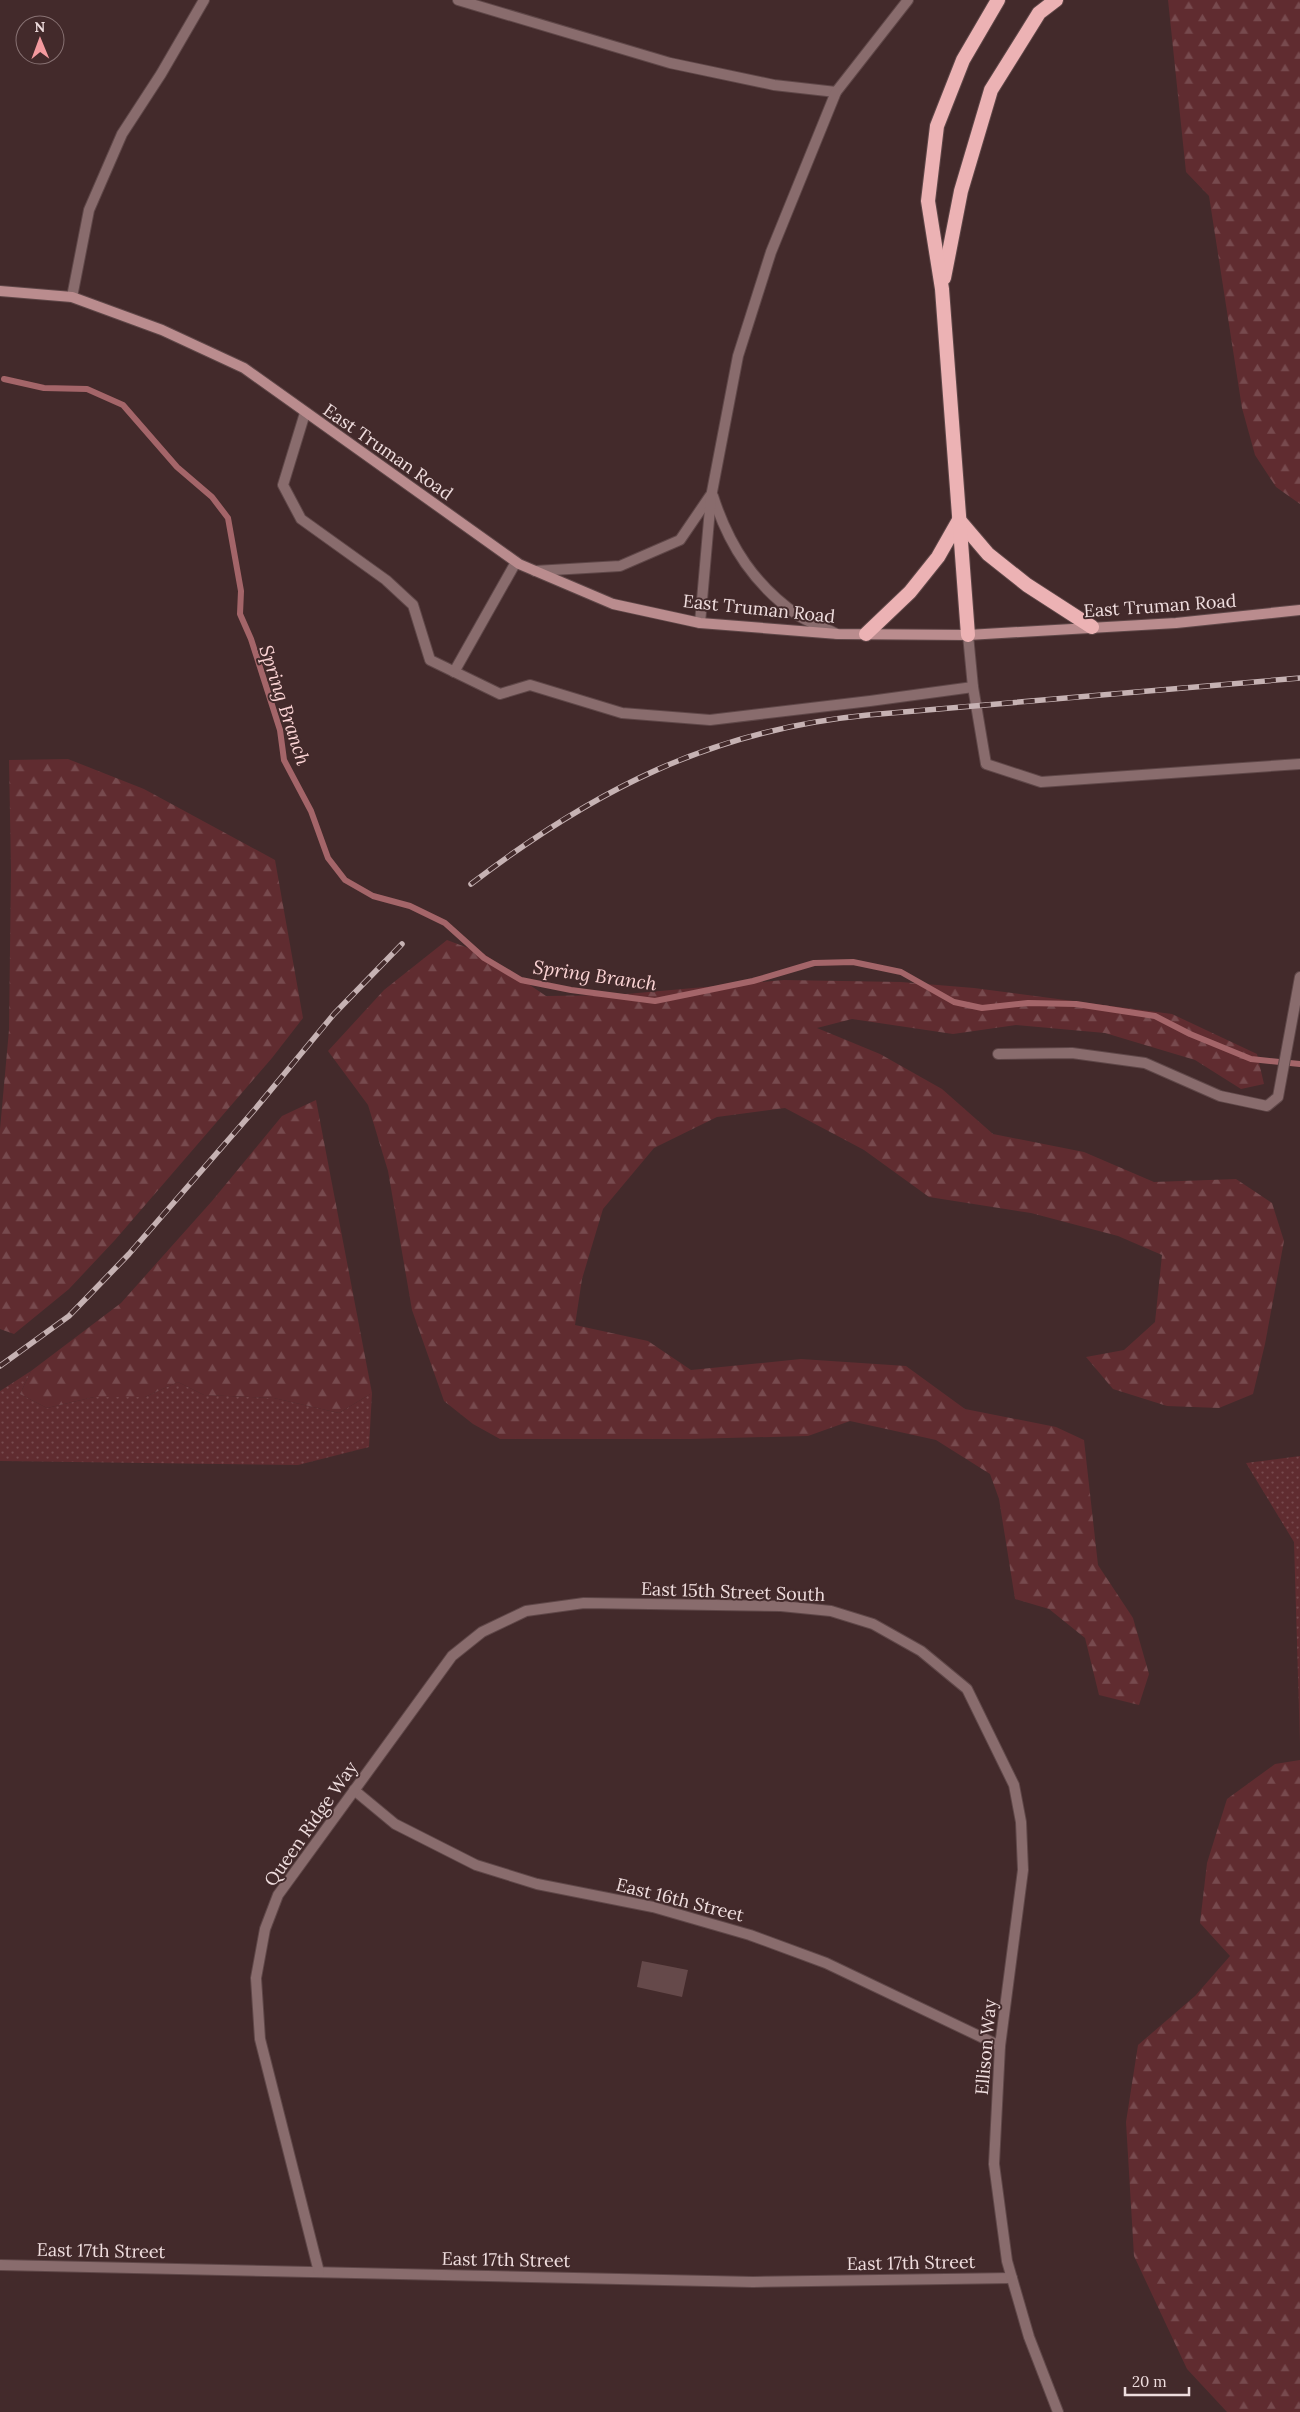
<svg xmlns="http://www.w3.org/2000/svg" width="1300" height="2412" viewBox="0 0 1300 2412" font-family="Lora,serif">
<defs>
<pattern id="grass-dots" width="8" height="8" patternUnits="userSpaceOnUse" patternTransform="scale(1.25)"><rect width="8" height="8" fill="#602c30"/><path d="M2 2h.1M6 6h.1" fill="none" stroke="#774a4e" stroke-width="1.8" stroke-linecap="round"/></pattern>
<pattern id="forest-firs" width="22" height="20" patternUnits="userSpaceOnUse" patternTransform="scale(1.25)"><rect width="22" height="20" fill="#602c30"/><path d="M5 1l3.5 6h-7zM16 11l3.5 6h-7z" fill="#774a4e"/></pattern>
</defs>
<rect width="100%" height="100%" fill="#432a2b"/>
<g fill="url(#grass-dots)">
<path d="M31,1371L20,1394L47,1408L94,1397H145L178,1382L204,1395L274,1398L339,1413L372,1393L369,1447L298,1465L0,1461V1391Z"/>
<path d="M1300,1456V1744L1294,1542L1246,1463Z"/>
</g>
<g fill="url(#forest-firs)">
<path d="M1168,0H1300V504L1276,487L1255,455L1242,408L1209,196L1186,172Z"/>
<path d="M68,759L144,789L275,860L303,1018L272,1058L115,1240L69,1289L14,1334L0,1329V1129L9,1030L11,869L9,760Z"/>
<path d="M447,940L484,954L546,996L615,995L784,980L901,982L974,988L1172,1014L1257,1054L1264,1084L1241,1089L1195,1060L1105,1033L1016,1025L953,1034L852,1019L817,1028L880,1054L942,1089L993,1134L1084,1152L1154,1182L1236,1179L1272,1203L1284,1241L1265,1344L1253,1394L1219,1408L1167,1406L1113,1389L1086,1357L1124,1350L1155,1322L1162,1255L1118,1236L1031,1213L929,1197L864,1150L785,1108L717,1117L654,1148L603,1209L582,1279L575,1325L648,1341L691,1370L801,1359L906,1366L965,1409L1056,1427L1084,1440L1098,1565L1133,1618L1149,1674L1139,1705L1099,1695L1085,1638L1049,1609L1015,1599L999,1499L990,1474L936,1440L850,1421L808,1436L690,1439H500L473,1424L444,1401L412,1310L388,1171L368,1105L328,1051L384,990Z"/>
<path d="M316,1100L372,1393L339,1413L274,1398L204,1395L178,1382L145,1397H94L47,1408L20,1394L31,1371L121,1303L212,1201L282,1116Z"/>
<path d="M1300,1760V2412H1227L1187,2369L1134,2256L1126,2122L1138,2045L1195,1996L1230,1956L1200,1923L1207,1863L1227,1799L1275,1764Z"/>
</g>
<g fill="none" stroke-linecap="round" stroke-linejoin="round">
<path stroke="#a46569" stroke-width="6" d="M4,379L44,388L87,389L123,405L177,467L212,497L228,518L241,591L240,614L251,639L280,730L284,760L311,811L328,858L345,880L373,896L410,906L445,923L484,958L521,980L571,990L655,1001L753,981L814,963L853,962L901,972L954,1002L982,1008L1028,1003L1076,1004L1155,1016L1190,1034L1251,1059L1300,1064"/>
</g>
<path fill="#65494a" d="M642,1961L688,1970L682,1997L637,1987Z"/>
<g fill="none" stroke-linecap="round" stroke-linejoin="round">
<defs>
<g id="service">
<path d="M458,0L670,63L774,85L836,92"/>
<path d="M72,297L89,210L122,134L161,74L204,0"/>
<path d="M305,413L283,485L301,519L386,580L413,605L430,660L500,694L530,685L622,713L710,720L870,701L973,687"/>
<path d="M713,496C729,546 755,586 799,616C810,623 825,628 837,634"/>
<path d="M535,571L620,566L680,540L710,496"/>
<path d="M700,623L711,497L738,356L771,252L836,92L908,0"/>
<path d="M968,635L973,687L986,764L1041,782L1300,764"/>
<path d="M454,672L516,562"/>
<path d="M998,1054L1072,1053L1145,1063L1220,1096L1267,1106L1278,1097L1300,977"/>
</g>
<g id="minor">
<path d="M354,1790L395,1824L476,1865L537,1884L653,1907L750,1935L826,1963L1000,2046"/>
<path d="M0,2265L753,2282L1012,2278"/>
<path d="M319,2272L260,2039L256,1978L265,1929L278,1895L452,1656L482,1632L526,1611L584,1603L781,1606L831,1611L873,1624L921,1651L967,1689L1014,1785L1021,1822L1023,1870L1000,2046L994,2164L1007,2261L1029,2337L1058,2412"/>
</g>
<path id="secondary" d="M0,291L72,297L162,330L244,368L519,564L613,604L700,623L838,634L968,635L1176,623L1300,610"/>
<g id="trunk">
<path d="M944,278L961,191L991,90L1039,13L1056,0"/>
<path d="M866,634L910,592L938,557L959,520L988,554L1027,585L1092,627"/>
<path d="M968,635L942,289L928,201L937,126L963,60L998,0"/>
</g>
</defs>
<use href="#service" stroke="#5f4748" stroke-width="12"/>
<use href="#minor" stroke="#5f4748" stroke-width="12"/>
<use href="#secondary" stroke="#5f4748" stroke-width="12"/>
<use href="#trunk" stroke="#5f4748" stroke-width="16"/>
<use href="#service" stroke="#896c6d" stroke-width="10"/>
<use href="#minor" stroke="#896c6d" stroke-width="10"/>
<use href="#secondary" stroke="#ba8c8e" stroke-width="10"/>
<use href="#trunk" stroke="#ecb2b4" stroke-width="14"/>
<defs>
<g id="rail">
<path d="M471,884C594,790 711,730 868,715L1300,678"/>
<path d="M0,1366L69,1316L129,1254L256,1108L334,1014L402,944"/>
</g>
</defs>
<use href="#rail" stroke="#c6b2b3" stroke-width="5.5"/>
<use href="#rail" stroke="#432a2b" stroke-width="4" stroke-dasharray="11" stroke-linecap="butt"/>
</g>
<g text-anchor="middle" stroke-width="4" stroke-linejoin="round" paint-order="stroke">
<g font-size="18" fill="#efddde" stroke="#432a2b">
<text transform="translate(388 452) rotate(35)" y="6">East Truman Road</text>
<text transform="translate(1160 606) rotate(-4)" y="6">East Truman Road</text>
<text transform="translate(759 609) rotate(6)" y="6">East Truman Road</text>
<text transform="translate(733 1592) rotate(2)" y="6">East 15th Street South</text>
<text transform="translate(311 1824) rotate(-55)" y="6">Queen Ridge Way</text>
<text transform="translate(680 1900) rotate(14)" y="6">East 16th Street</text>
<text transform="translate(986 2047) rotate(-85)" y="6">Ellison Way</text>
<text transform="translate(101 2251) rotate(1)" y="6">East 17th Street</text>
<text transform="translate(506 2260) rotate(1)" y="6">East 17th Street</text>
<text transform="translate(911 2263) rotate(-1)" y="6">East 17th Street</text>
</g>
<g font-size="19" font-style="italic" fill="#fcd4d5" stroke="#432a2b">
<text transform="translate(285 705) rotate(72)" y="7">Spring Branch</text>
<text transform="translate(595 975) rotate(8)" y="7">Spring Branch</text>
</g>
</g>
<g transform="translate(40 40) rotate(359)"><circle r="24" fill="#432a2b" stroke="#887273"/>
<path d="M0-4L9 19L0 12L-9 19Z" fill="#f49a9f"/>
<text y="-8" font-size="14" font-weight="bold" text-anchor="middle" fill="#efddde">N</text>
</g>
<path d="M1125 2387v8h64v-8" fill="none" stroke="#efddde" stroke-width="2.5"/>
<text x="1132" y="2387" font-size="15" fill="#efddde" stroke="#432a2b" stroke-width="4" paint-order="stroke">20 m</text>
</svg>
